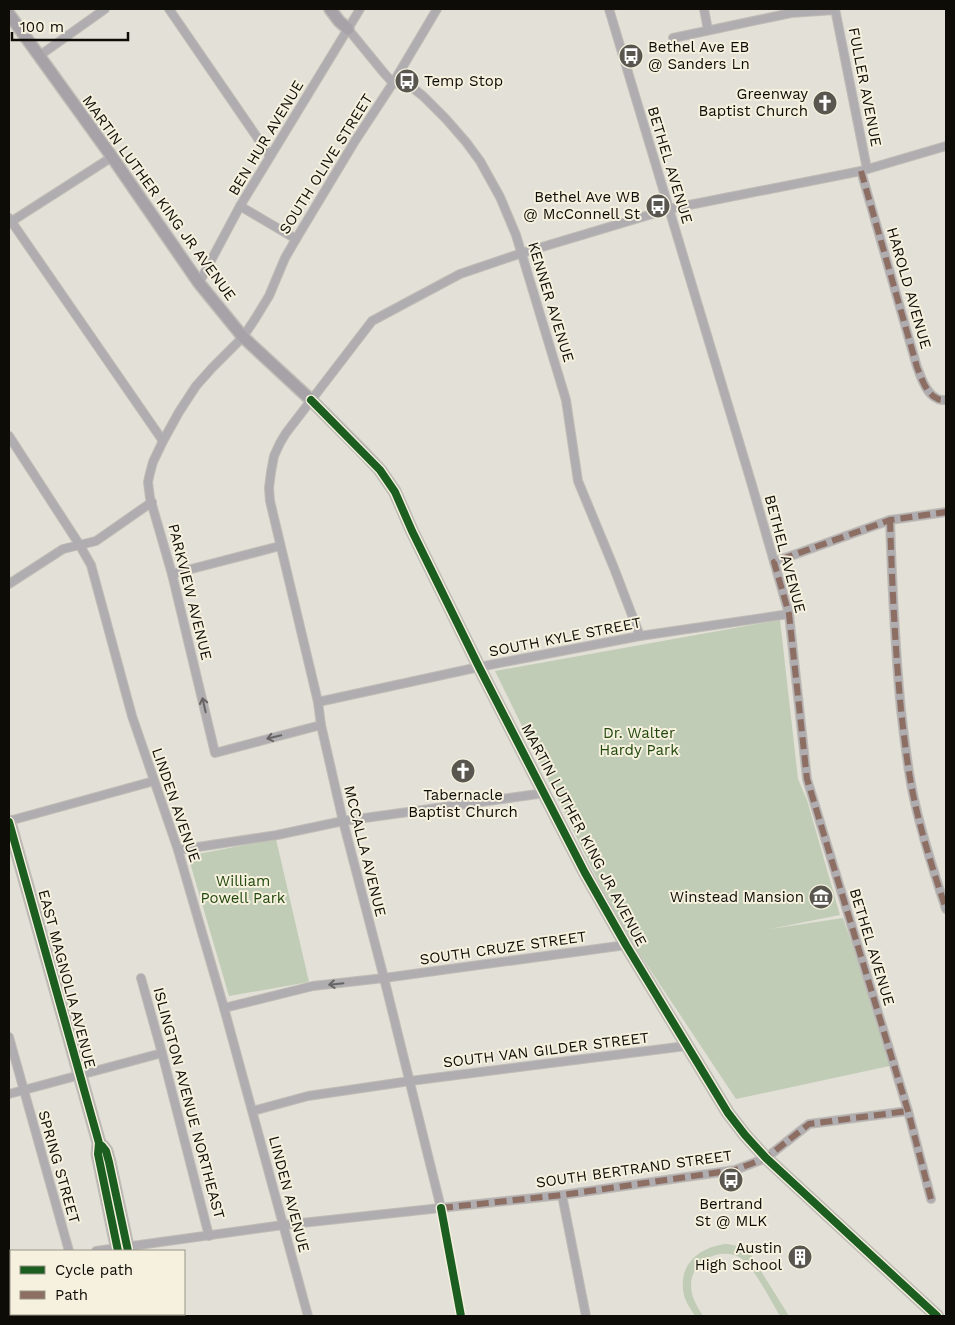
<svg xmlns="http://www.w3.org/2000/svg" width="955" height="1325" viewBox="0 0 955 1325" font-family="'Work Sans',sans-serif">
<rect width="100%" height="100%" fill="#e3e0d7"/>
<g fill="#c0ccb5">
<path d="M780,620L798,779L807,800L840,915L770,929L843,918L894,1065L736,1099L635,947L598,881L495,671Z"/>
<path d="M276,839L309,982L229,996L188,856Z"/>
<path d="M727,1244L738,1246L751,1255L789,1316H780C771,1301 753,1265 739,1257C718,1247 691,1262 691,1285C691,1297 697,1306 703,1316H695C691,1309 686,1303 684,1295C677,1265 700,1246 727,1244Z"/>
</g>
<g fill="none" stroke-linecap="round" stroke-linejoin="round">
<defs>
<g id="street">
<path d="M169,9L270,156"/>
<path d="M609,9L752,485L789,614L807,779L908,1111L931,1199"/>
<path d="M704,9L708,30"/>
<path d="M835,9L867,169"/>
<path d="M348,29L384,73L393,83L409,85L423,96L446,119L466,142L480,161L500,197L516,235L566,400L578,481L614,568L640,636"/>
<path d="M673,38L791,13L835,10"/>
<path d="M39,56L105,9"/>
<path d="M861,171L917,367C921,377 926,394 938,399C940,400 943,400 946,400"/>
<path d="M240,206L296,239"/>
<path d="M9,218L163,441"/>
<path d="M9,223L112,157"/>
<path d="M199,283L240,206L360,9"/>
<path d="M9,436L79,544L91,565L132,716L178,850L224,1008L308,1316"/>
<path d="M890,520C892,583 895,647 901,710C904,736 907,763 912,789C920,830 933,870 946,909"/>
<path d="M774,562L890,520L946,512"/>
<path d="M172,574L280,546"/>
<path d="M9,584L63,549L96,541L152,502"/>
<path d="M318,702L479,667L640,636L789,614"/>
<path d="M321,725L215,753L172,574L150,498L148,482L150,473L153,462L163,441L179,412L196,386L212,368L243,337L255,319L269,296L285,258L296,239L355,141L393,83L437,9"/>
<path d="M9,821L154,781"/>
<path d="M178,850L277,835L343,821L545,793"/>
<path d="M141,978L162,1053L209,1236"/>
<path d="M224,1008L313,986L384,978L626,945"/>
<path d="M9,1037L69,1251"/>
<path d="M9,1094L162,1053"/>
<path d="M253,1111L308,1096L410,1081L686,1046"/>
<path d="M562,1195L586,1316"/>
<path d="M96,1251L283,1225L562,1195L735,1170L766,1158L809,1124L908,1111"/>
<path d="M9,1261H11"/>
<path d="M461,1316L441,1208L384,978L343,821L321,725L318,702L270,501L269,488L271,472L274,456L280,443L286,433L372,321L460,274L522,253L669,209L861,171L946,146"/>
</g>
<g id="secondary">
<path d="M330,9L339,21L348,29"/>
<path d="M9,14L112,157L199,283L243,337L311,400L363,452L380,470L395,492L412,531L479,667L585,873L626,945L728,1113L745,1135L766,1158L937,1316"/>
</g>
<g id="primary">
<path d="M9,822L99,1143L98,1154L118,1251"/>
<path d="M102,1146L106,1151L109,1162L128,1251"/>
<path d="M128,1314L129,1316"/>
<path d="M140,1314V1316"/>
</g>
</defs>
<use href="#street" stroke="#c0bdb6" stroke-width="10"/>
<use href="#secondary" stroke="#c0bdb6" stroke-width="14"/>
<use href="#primary" stroke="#c0bdb6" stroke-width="15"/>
<use href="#street" stroke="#b0adb1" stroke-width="8"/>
<use href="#secondary" stroke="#a7a2a7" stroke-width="11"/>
<use href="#primary" stroke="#a9a4a9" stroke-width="12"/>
<g stroke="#8d6e63" stroke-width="6" stroke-dasharray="12 6" stroke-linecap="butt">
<path d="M861,171L917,367C921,377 926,394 938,399C940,400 943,400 946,400"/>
<path d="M890,520C892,583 895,647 901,710C904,736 907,763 912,789C920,830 933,870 946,909"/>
<path d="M931,1199L908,1111L807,779L789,614L774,562L890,520L946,512"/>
<path d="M441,1208L562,1195L735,1170L766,1158L809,1124L908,1111"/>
</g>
<defs>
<g id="cycleway">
<path d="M311,400L380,470L395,492L412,531L479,667L585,873L626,945L728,1113L745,1135L766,1158L937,1316"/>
<path d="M9,822L99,1143L98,1154L118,1251"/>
<path d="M102,1146L106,1151L109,1162L128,1251"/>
<path d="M441,1208L461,1316"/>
</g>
</defs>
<use href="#cycleway" stroke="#f6f1de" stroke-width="11"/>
<use href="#cycleway" stroke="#1b5e20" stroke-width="8"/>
</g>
<defs><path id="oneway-shaft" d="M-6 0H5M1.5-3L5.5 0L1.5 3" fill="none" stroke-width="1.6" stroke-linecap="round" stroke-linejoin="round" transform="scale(1.25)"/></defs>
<g stroke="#676564">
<use href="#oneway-shaft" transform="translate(204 705) rotate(-103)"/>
<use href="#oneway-shaft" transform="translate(274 737) rotate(166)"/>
<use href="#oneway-shaft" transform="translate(336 984) rotate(174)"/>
</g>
<defs>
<symbol id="bus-disc" viewBox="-11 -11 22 22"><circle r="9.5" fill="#59564f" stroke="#f6f1de"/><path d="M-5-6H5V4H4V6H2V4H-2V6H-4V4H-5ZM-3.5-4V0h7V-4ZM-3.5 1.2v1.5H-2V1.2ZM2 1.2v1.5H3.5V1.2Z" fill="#fff"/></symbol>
<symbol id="church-disc" viewBox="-11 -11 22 22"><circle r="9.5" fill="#59564f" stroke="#f6f1de"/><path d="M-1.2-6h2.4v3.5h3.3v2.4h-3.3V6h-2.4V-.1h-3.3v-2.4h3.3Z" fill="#fff"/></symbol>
<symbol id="museum-disc" viewBox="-11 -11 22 22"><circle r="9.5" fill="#59564f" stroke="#f6f1de"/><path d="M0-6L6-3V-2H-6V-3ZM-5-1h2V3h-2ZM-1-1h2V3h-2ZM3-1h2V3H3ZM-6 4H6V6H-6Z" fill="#fff"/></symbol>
<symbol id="building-disc" viewBox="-11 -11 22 22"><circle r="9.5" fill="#59564f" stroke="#f6f1de"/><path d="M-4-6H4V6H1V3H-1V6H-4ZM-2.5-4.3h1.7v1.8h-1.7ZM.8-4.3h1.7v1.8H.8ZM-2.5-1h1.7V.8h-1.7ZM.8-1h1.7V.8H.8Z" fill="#fff"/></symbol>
</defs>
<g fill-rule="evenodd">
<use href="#bus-disc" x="617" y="42" width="28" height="28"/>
<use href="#bus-disc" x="393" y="67" width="28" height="28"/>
<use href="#church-disc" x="811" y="89" width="28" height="28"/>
<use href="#bus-disc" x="644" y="192" width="28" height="28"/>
<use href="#church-disc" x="449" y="757" width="28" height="28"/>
<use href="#museum-disc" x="807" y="883" width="28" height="28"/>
<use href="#bus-disc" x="717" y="1166" width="28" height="28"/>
<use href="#building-disc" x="786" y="1243" width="28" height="28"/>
</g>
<g text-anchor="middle" stroke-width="4" stroke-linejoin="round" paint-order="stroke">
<g font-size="15" fill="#0e0c06" stroke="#f6f1de" text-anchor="end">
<text x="648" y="52" text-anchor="start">Bethel Ave EB<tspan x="648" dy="17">@ Sanders Ln</tspan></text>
<text x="424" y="86" text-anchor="start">Temp Stop</text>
<text x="808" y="99">Greenway<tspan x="808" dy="17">Baptist Church</tspan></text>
<text x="640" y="202">Bethel Ave WB<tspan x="640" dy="17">@ McConnell St</tspan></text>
<text x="463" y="800" text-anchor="middle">Tabernacle<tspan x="463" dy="17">Baptist Church</tspan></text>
<text x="804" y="902">Winstead Mansion</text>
<text x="731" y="1209" text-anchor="middle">Bertrand<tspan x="731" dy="17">St @ MLK</tspan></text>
<text x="782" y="1253">Austin<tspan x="782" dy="17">High School</tspan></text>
</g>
<g font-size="15" fill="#0e0c06" stroke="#f6f1de">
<text transform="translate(865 87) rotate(79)" y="5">FULLER AVENUE</text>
<text transform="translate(266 138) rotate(-59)" y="5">BEN HUR AVENUE</text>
<text transform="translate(326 164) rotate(-58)" y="5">SOUTH OLIVE STREET</text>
<text transform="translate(670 165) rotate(73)" y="5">BETHEL AVENUE</text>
<text transform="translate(159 198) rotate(54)" y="5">MARTIN LUTHER KING JR AVENUE</text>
<text transform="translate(909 288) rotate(74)" y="5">HAROLD AVENUE</text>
<text transform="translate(551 302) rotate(73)" y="5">KENNER AVENUE</text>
<text transform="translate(785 554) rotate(75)" y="5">BETHEL AVENUE</text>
<text transform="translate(190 592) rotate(76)" y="5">PARKVIEW AVENUE</text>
<text transform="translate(565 637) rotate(-11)" y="5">SOUTH KYLE STREET</text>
<text transform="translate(176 805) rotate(71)" y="5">LINDEN AVENUE</text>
<text transform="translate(584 835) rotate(62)" y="5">MARTIN LUTHER KING JR AVENUE</text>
<text transform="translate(365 851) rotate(76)" y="5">MCCALLA AVENUE</text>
<text transform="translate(872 947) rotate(73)" y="5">BETHEL AVENUE</text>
<text transform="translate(503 948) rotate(-8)" y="5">SOUTH CRUZE STREET</text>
<text transform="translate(67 979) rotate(75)" y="5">EAST MAGNOLIA AVENUE</text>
<text transform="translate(546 1050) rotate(-7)" y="5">SOUTH VAN GILDER STREET</text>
<text transform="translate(189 1103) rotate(75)" y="5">ISLINGTON AVENUE NORTHEAST</text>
<text transform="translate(59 1167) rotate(74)" y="5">SPRING STREET</text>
<text transform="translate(634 1169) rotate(-8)" y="5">SOUTH BERTRAND STREET</text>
<text transform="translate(289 1194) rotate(75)" y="5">LINDEN AVENUE</text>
</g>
<g font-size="15" fill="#21480c" stroke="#f6f1de">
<text x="639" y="738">Dr. Walter<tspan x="639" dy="17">Hardy Park</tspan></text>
<text x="243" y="886">William<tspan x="243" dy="17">Powell Park</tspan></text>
</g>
</g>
<rect width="955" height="1325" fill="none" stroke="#0e0c06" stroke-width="20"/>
<rect x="10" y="1250" width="175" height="65" fill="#f6f1de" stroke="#999588"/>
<rect x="20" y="1266" width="25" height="8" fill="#1b5e20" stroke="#999588"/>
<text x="55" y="1275" font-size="15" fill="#0e0c06">Cycle path</text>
<rect x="20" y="1291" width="25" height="8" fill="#8d6e63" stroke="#999588"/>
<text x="55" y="1300" font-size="15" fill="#0e0c06">Path</text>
<path d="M12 32v8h116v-8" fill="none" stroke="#0e0c06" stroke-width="2.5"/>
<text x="20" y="32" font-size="15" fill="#0e0c06" stroke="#f6f1de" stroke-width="4" paint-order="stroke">100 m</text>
</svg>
